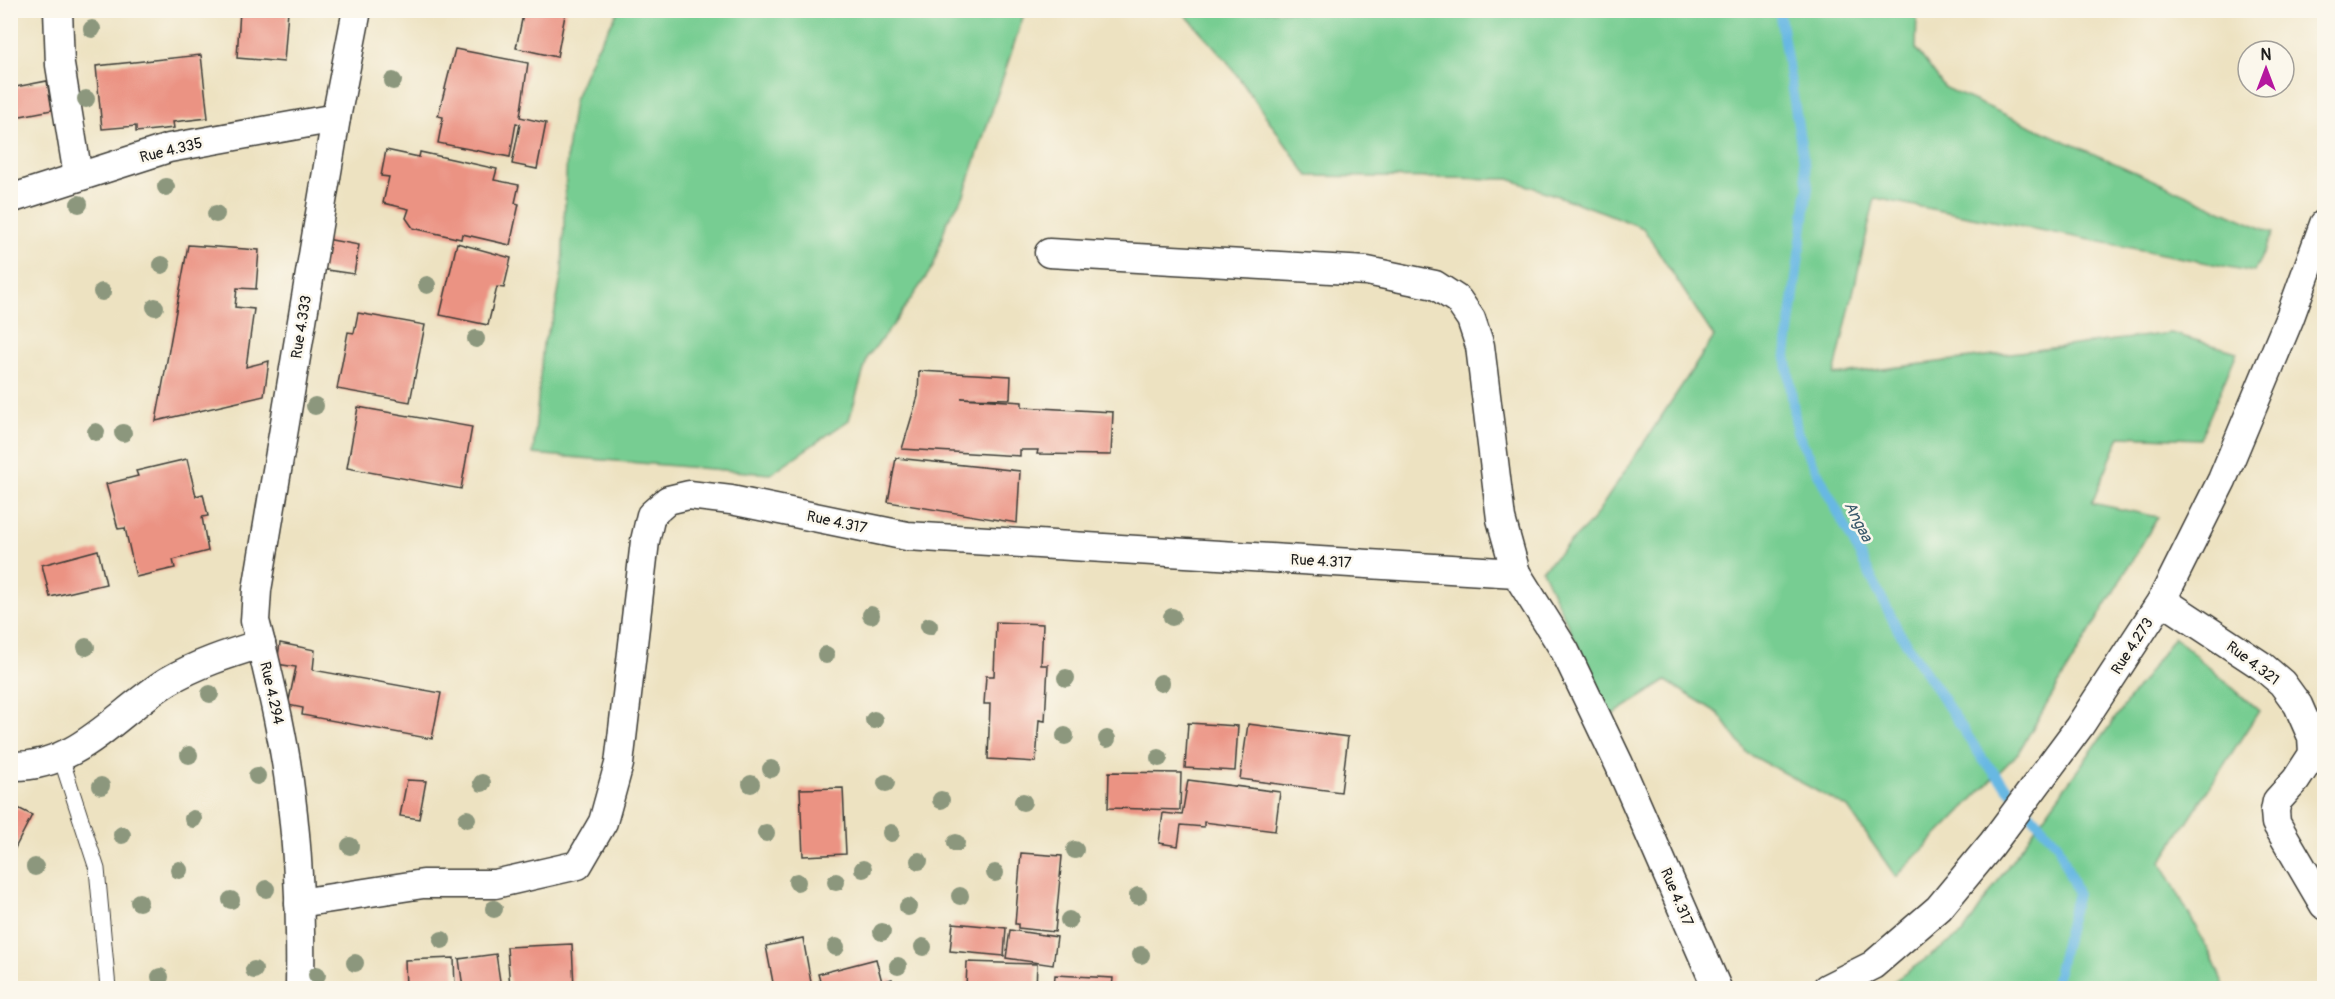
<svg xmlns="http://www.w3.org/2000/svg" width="2335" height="999" viewBox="0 0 2335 999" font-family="Pangolin,sans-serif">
<rect width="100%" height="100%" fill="#fbf7ec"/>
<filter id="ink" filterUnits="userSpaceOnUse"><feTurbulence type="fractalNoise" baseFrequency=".0167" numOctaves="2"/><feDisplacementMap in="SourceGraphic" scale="12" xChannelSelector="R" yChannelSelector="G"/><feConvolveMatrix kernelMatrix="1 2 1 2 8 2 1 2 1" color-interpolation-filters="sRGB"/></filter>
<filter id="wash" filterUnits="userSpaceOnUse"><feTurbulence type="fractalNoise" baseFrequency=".008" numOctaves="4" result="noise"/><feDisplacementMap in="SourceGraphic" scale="24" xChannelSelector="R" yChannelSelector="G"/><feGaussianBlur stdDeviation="1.35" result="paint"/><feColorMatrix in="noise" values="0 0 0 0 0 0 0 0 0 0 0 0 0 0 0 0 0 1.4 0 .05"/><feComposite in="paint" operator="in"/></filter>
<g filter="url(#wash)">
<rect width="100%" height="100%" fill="#ede2c1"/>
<g fill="#77cd92" stroke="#4a7457" stroke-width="1.5">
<path d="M619,10L1025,11L964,195L947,221L933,267L893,325L868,356L849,420L770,474L533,454L543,344L554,316L562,272L567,152L574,100L594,53Z"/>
<path d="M1182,11H1917L1916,49L1945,88L2273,233L2254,272L1875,198L1834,375L2171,333L2237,352L2200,439L2120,436L2092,503L2158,517L2018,753L1896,877L1848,808L1747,753L1718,713L1666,681L1611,716L1542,570L1592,521L1714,337L1643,228L1603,212L1509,179L1308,176L1227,61Z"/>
<path d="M2174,637L2259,711L2161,862L2211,955L2225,988H1884L1963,933L2008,866Z"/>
</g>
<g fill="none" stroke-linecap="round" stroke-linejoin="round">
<path stroke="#68b8e3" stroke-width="10" d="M1779,10L1808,187L1786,355L1797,432L1899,632L1984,761L2058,845L2077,893L2054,988"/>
</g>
<g id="blocks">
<g fill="#eb9383">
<path d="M240,10H288L284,62L237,58Z"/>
<path d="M524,10H566L557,57L516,48Z"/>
<path d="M455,49L528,63L520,117L546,123L537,169L512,164L520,124L516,123L510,157L438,143L443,117L438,116Z"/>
<path d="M201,55L208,118L173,122L174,128L136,132V126L102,129L96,66Z"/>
<path d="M47,81L52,110L10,118V88Z"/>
<path d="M386,150L419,157L420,152L497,169L494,180L519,185L515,203L519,204L510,245L462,234L461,239L413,228L406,218L409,209L383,203L389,177L381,176Z"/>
<path d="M326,239L359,245L354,274L320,269Z"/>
<path d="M457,243L511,258L504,288L497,287L488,325L440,315Z"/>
<path d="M188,245L259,250L256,289L237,288L235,307L254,309L246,367L269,361L264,396L156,421Z"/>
<path d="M358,313L425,325L410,402L337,389L348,332L354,333Z"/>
<path d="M919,371L1011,376L1010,399L961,398L1022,402V407L1113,412L1111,455L1037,454L1038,450H1020V456L902,449L918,396Z"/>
<path d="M358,407L472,427L461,489L347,468Z"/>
<path d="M896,458L1020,471L1017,523L888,502Z"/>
<path d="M187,459L196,496L203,494L208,516L202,517L208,551L173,560L175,568L136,577L125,528L118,529L106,484L138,476L136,471Z"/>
<path d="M98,550L106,584L50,597L42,565Z"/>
<path d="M996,622L1043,624L1041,665H1048L1045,721L1039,720L1036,762L988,759L990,704H984L986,676H994Z"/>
<path d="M280,643L315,650L313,670L441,693L432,739L302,715L303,708L288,705L296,667L277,664Z"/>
<path d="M1188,723L1238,726L1235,771L1185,768Z"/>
<path d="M1248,724L1348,737L1341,792L1240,779Z"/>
<path d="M1109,772L1181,773L1180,810L1108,808Z"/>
<path d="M407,780L426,781L419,819L400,816Z"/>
<path d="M1188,780L1280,792L1275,831L1204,822V827L1181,825L1178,846L1159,843L1163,813L1182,815Z"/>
<path d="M843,788L846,854L803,856L800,789Z"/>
<path d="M10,804L32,815L10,858Z"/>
<path d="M1021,853L1062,856L1055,932L1018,928V924H1015Z"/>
<path d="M953,923L1006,928L1004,956L950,951Z"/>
<path d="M1010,930L1057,937L1053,965L1006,958Z"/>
<path d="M803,938L812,988H774L766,946Z"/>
<path d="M572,944L574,988H510L507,947Z"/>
<path d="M496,954L501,988H463L459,959Z"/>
<path d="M454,958L455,988H406L405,960Z"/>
<path d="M876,959L882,982L892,979L895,988H822L818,974Z"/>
<path d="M967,962L1037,964L1036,988H966Z"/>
<path d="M1055,975L1113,978L1112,988H1054Z"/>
</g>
</g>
</g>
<g filter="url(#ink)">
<use href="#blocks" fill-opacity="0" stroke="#3b3a35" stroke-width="1.5"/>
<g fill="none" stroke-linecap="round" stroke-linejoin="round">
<defs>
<path id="service" d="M61,758L97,869L108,988"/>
<g id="minor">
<path d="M58,10L60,65L78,176"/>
<path d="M10,199L169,148L336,118"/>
<path d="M1049,253L1367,271L1435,285L1458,300L1471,319L1480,346L1501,519L1516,573"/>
<path d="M2162,600L2262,666L2282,683L2298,705L2312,737L2313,754L2296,780L2277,801L2275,811L2276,823L2324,905"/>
<path d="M261,644L255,621L257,590L336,118L357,10"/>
<path d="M10,766C77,769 116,713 168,681C197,664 228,654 261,644C273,694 285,745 291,797C299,860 301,925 300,988"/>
<path d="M299,903L423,884H495L578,865L603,822L619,764L645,541L651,515L668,500L689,495L731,500L907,536L1516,573L1565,651L1619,764L1717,988"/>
<path d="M1827,988L1873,965L1939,908L1992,844L2079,727L2162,600L2222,480L2290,317L2324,224"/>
</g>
</defs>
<use href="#service" stroke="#3b3a35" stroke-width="17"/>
<use href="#minor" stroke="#3b3a35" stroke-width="31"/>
<use href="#service" stroke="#fff" stroke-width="15"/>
<use href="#minor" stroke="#fff" stroke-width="28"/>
</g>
<g fill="#8c977d">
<circle cx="92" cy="29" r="9"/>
<circle cx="393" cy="81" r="9"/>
<circle cx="86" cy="99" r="9"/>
<circle cx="166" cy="187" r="9"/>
<circle cx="79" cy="204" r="9"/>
<circle cx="216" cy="214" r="9"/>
<circle cx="162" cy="265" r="9"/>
<circle cx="427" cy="285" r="9"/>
<circle cx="102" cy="292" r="9"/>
<circle cx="155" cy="307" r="9"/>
<circle cx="476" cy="339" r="9"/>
<circle cx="315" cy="406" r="9"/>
<circle cx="96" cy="432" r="9"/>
<circle cx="123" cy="433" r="9"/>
<circle cx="871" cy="615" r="9"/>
<circle cx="1172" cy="617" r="9"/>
<circle cx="929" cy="626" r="9"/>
<circle cx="86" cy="647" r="9"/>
<circle cx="826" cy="655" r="9"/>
<circle cx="1066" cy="678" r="9"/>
<circle cx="1161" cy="683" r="9"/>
<circle cx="210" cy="694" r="9"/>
<circle cx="874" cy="720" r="9"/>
<circle cx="1065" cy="736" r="9"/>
<circle cx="1107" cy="739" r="9"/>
<circle cx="189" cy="755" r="9"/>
<circle cx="1159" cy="758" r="9"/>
<circle cx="771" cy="769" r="9"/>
<circle cx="257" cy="776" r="9"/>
<circle cx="482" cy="783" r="9"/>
<circle cx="886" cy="783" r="9"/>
<circle cx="751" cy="784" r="9"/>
<circle cx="101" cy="786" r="9"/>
<circle cx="941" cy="800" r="9"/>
<circle cx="1023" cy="802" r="9"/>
<circle cx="193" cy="819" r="9"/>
<circle cx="467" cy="819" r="9"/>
<circle cx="766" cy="833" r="9"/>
<circle cx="891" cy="833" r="9"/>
<circle cx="122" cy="835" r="9"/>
<circle cx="956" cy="843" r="9"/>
<circle cx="350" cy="846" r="9"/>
<circle cx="1075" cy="850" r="9"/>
<circle cx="919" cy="861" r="9"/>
<circle cx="35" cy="867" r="9"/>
<circle cx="863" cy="869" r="9"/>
<circle cx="179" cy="870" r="9"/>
<circle cx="995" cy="873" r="9"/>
<circle cx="797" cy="882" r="9"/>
<circle cx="836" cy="882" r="9"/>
<circle cx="266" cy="889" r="9"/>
<circle cx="960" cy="896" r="9"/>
<circle cx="1138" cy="896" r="9"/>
<circle cx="231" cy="900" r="9"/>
<circle cx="139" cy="902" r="9"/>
<circle cx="908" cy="907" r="9"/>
<circle cx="494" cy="909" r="9"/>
<circle cx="1069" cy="920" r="9"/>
<circle cx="882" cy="932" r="9"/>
<circle cx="442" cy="940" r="9"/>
<circle cx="836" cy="947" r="9"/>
<circle cx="923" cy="947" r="9"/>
<circle cx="1141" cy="955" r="9"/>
<circle cx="355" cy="963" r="9"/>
<circle cx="898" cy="966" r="9"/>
<circle cx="254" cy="970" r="9"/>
<circle cx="317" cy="975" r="9"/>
<circle cx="160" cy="977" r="9"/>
</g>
</g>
<g text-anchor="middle" stroke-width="5" stroke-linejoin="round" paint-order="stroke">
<g font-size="15" fill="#1c1c1c" stroke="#fbf7ec">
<text transform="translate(171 150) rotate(-14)" y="5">Rue 4.335</text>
<text transform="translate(301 327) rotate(-81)" y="5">Rue 4.333</text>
<text transform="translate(837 522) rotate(12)" y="5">Rue 4.317</text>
<text transform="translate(1321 561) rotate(3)" y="5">Rue 4.317</text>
<text transform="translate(2132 646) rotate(-57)" y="5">Rue 4.273</text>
<text transform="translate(2253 663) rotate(37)" y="5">Rue 4.321</text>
<text transform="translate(272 693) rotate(77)" y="5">Rue 4.294</text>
<text transform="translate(1677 897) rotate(67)" y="5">Rue 4.317</text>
</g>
<g font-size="16" font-style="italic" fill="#3a5a6c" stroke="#fbf7ec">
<text transform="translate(1859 521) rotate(63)" y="6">Angaa</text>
</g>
</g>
<rect width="2335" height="999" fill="none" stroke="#fbf7ec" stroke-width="36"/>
<g transform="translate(2266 69)"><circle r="28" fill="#fbf7ec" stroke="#a29f99" stroke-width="1.5"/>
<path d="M0-4.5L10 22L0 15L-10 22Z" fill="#b5179e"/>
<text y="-9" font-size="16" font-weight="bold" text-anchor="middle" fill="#1c1c1c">N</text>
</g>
</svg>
